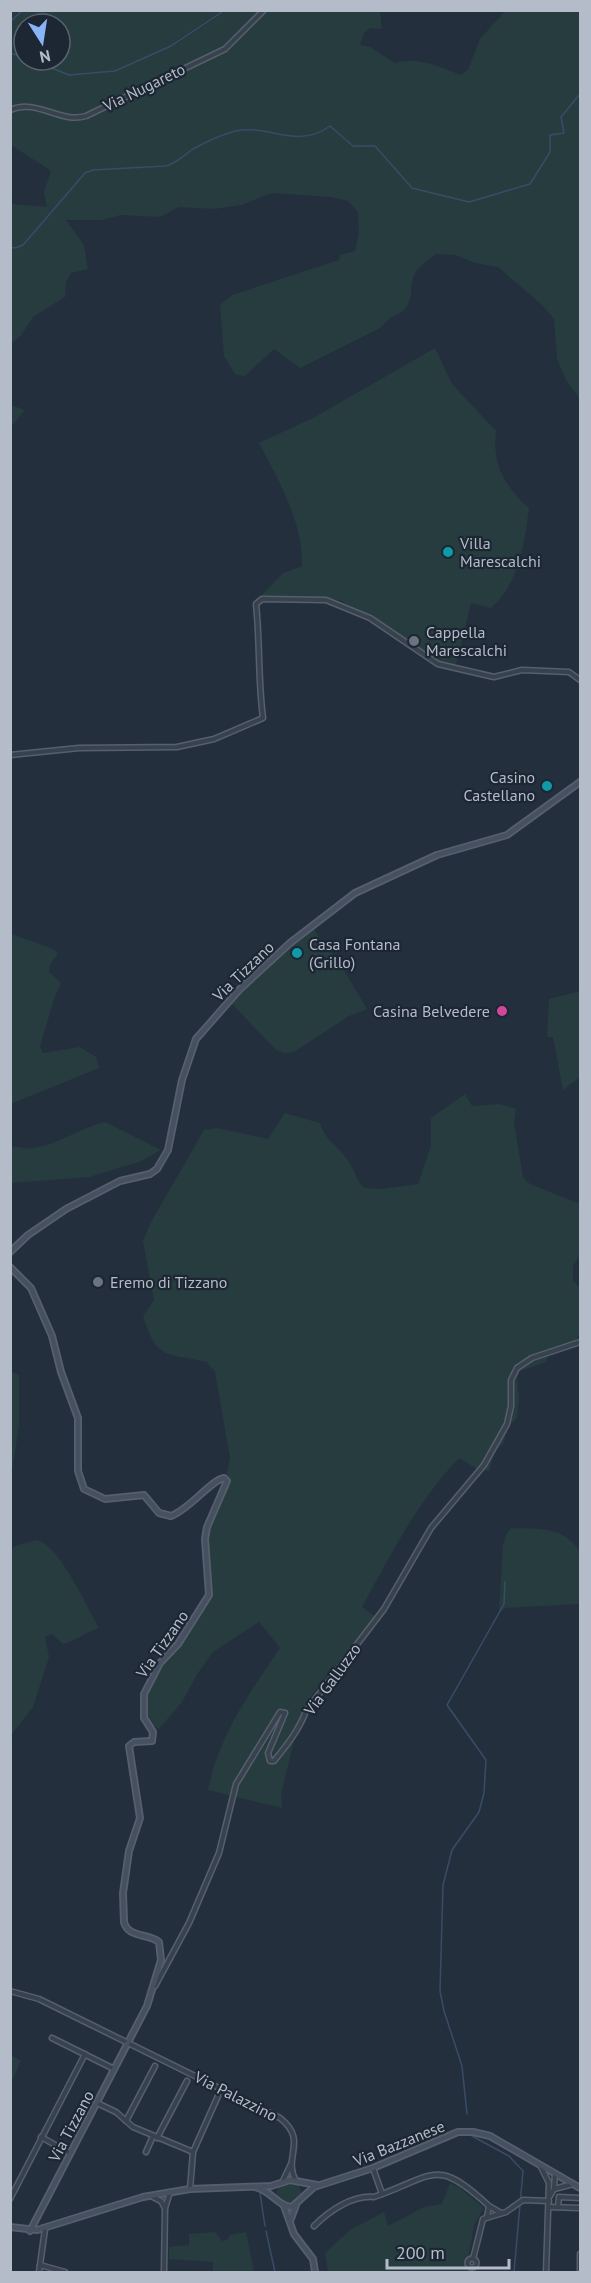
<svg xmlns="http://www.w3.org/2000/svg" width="591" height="2283" viewBox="0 0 591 2283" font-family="'PT Sans',sans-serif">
<rect width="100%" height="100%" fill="#242f3e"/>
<g fill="#263c3f" fill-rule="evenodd">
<path d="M11,11H380L382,29L370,28L364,33L360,45L370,47L395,63C420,57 438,66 460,75L468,70L480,39L505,11H580V399L566,380L557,359L554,319L542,305L498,267L475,263L455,255L436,254C428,260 415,269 413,278C410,288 413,297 407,306C401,316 391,313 382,327L300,368L274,349L245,376L235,374L224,356L220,305L232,295L339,260L340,255L355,251L359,232L358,212L348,201L331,197L272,193L241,205L214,209L179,207L160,217L121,215L101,220H66L84,245L88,269L71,273L66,282L65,297L33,317L21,335L11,344V204L47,207L44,192L51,171L11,145ZM24,24H60V60H24Z"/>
<path d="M435,348L452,384L496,431C492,465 504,485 529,508C524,545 520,582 491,608L471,603L455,669L417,652L340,600L259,598L283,573L302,566C303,522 279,481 259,443L313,418Z"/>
<path d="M11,405L25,410L11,427L10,405Z"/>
<path d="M311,926L342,967L367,1009L349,1016L294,1052L284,1053L276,1050L229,1001Z"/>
<path d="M11,934L51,948L58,953L50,965L49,972L61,983L54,999L40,1046L43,1053L80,1047L96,1057L99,1068L11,1104Z"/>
<path d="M580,991V1077L563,1090L553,1037H547L549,999Z"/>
<path d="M465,1094L472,1106L500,1104L516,1109L514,1122L523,1177L530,1184L580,1204V1255L573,1266V1280L580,1288L579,1335L575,1343L548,1352L546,1362L520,1371L517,1378L519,1398L517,1418L509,1426L503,1444L495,1451L489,1471L477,1469L459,1458C417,1502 391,1554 362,1607L377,1618L326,1676L307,1702L297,1729L281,1794L282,1808L208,1790C218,1737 250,1692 280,1648L259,1622L213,1652L198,1673L182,1702L159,1729C120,1707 164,1662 180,1639C191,1624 201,1608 211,1592L204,1551L205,1529L222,1495L230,1458L215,1372L207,1362C167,1353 157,1361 143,1316L154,1300L143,1241L151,1222L204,1130L217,1128L268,1139L285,1113L320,1123C325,1141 340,1147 349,1162C355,1171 356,1179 364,1188L382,1189L418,1184L431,1146V1118Z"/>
<path d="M105,1122L161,1150L139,1162L89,1177L11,1183V1147C19,1146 26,1150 34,1148C59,1144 80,1128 105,1122Z"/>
<path d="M11,1371L19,1375V1426L11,1477Z"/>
<path d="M511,1528C539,1529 563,1526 580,1551V1604L505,1608L499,1613L503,1545L506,1535Z"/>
<path d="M37,1540C60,1546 87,1607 99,1628C85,1632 76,1641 63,1644L52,1634L45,1637L49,1657L33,1707L11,1735V1550L15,1546Z"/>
<path d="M11,2055L21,2061L11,2083Z"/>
<circle cx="289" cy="2193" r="12"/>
<path d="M450,2183L460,2188L484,2208L474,2225L469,2254L465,2261L466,2267L472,2272H328L325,2253L350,2230L384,2212L388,2226L424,2207L442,2204Z"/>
<path d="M215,2232L222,2241L227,2240L230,2235L246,2232L254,2272H213V2262L169,2259V2247L189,2245V2234Z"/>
</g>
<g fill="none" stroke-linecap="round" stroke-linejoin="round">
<g stroke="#394c67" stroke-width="1.5">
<path d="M10,22L23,10"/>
<path d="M10,53L24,57"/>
<path d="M32,60L69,75L115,71L171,46L225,10"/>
<path d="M10,247L15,248L23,245L85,173L93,170L166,166C177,163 184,155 193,149C206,142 222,134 236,131C270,124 297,150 330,126L353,146H375L412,188L469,202L530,184L550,152V135L564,133L561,117L580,94"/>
<path d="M467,2114L462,2066L444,2011L440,1991L443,1885L452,1850L479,1812L484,1793L486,1760L447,1705L504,1604L505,1582"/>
<path d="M472,2136L509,2156L523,2171L514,2272"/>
<path d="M260,2193L265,2226"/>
<path d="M266,2231L275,2272"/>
</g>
<defs>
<g id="street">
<path d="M10,110C37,98 60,124 86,116L225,49L264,10"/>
<path d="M10,755L79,748L177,747L214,739L263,718C258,680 260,642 256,604L262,599L326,600L370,618L438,664L494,677L522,670L569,672L580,680"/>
<path d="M155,1986L189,1923L219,1853L236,1784L277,1717L280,1712L285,1713L268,1753L270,1761H274C287,1745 299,1730 306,1711L384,1609L431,1528L484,1465L507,1424L511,1406V1380L517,1368L532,1358L580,1342"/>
<path d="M10,1991L39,1999L280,2118C309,2141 282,2157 296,2181"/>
<path d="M52,2038L114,2069"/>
<path d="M97,2103L116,2112L133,2127L193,2152"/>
<path d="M126,2121L155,2066"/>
<path d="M41,2137L70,2153"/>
<path d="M157,2138L187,2081"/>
<path d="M146,2152L153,2136"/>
<path d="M540,2165L549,2183L546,2272"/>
<path d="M373,2168L382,2194"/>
<path d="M283,2181L291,2164"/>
<path d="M554,2188L555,2174"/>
<path d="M190,2189L193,2152L218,2096"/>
<path d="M550,2196L554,2189L573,2184"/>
<path d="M153,2197L161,2201L165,2208L170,2192"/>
<path d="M10,2199L85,2054"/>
<path d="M549,2207L580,2208"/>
<path d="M558,2207L559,2197L580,2198"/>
<path d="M487,2217L489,2206L501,2213"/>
<path d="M314,2226C329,2211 352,2195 374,2197C435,2176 435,2156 489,2206"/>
<circle cx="472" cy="2263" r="4.5"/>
<path d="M473,2259L483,2219L506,2212L523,2200L549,2201"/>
<path d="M40,2265L65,2272"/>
<path d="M39,2272L45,2229"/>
<path d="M164,2272L165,2208"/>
<path d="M580,2272V2254"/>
</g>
<g id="secondary">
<path d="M10,1252L28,1235L66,1209L120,1181L150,1174L157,1169L168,1150L182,1080L196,1039L239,990L290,943L355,893L437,855L507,835L580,782"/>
<path d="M10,1267L31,1288L52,1336L61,1372L78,1418V1471L84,1489L105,1499L144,1495L159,1513L171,1516C190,1509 211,1480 224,1478L227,1481L207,1527L205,1539L209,1595L178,1644L160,1663L144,1694V1718L153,1732L152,1741L134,1742L129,1746L140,1818L129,1851L123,1893L124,1922C128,1938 148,1933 159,1942L161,1960L147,2006L30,2231"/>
<path d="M255,2187C271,2190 277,2206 292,2207L314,2187L373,2168L458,2132H473L490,2136L580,2188"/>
<path d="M284,2206L294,2234L313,2259L315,2272"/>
<path d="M290,2221L296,2205"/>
<path d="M10,2227L37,2230L143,2197L190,2189L271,2186L290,2180L317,2185"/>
</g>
</defs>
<use href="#street" stroke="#565f6c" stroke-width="7"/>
<use href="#secondary" stroke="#565f6c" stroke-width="8"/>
<use href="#street" stroke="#38414e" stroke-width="4"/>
<use href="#secondary" stroke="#465061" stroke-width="4.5"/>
</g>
<g fill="#0f9aa8" stroke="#1d2633" stroke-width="2">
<circle cx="448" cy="552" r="6"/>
<circle cx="547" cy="786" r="6"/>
<circle cx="297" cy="953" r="6"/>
</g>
<g fill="#6b7280" stroke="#1d2633" stroke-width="2">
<circle cx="414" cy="641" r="6"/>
<circle cx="98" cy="1282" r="6"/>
</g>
<circle fill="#d1479c" stroke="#1d2633" stroke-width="2" cx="502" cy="1011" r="6"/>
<g text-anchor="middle" stroke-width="4.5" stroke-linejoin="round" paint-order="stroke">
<g font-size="16" fill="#b4bcc9" stroke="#1d2633">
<text transform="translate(144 87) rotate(-26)" y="6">Via Nugareto</text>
<text transform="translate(243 971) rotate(-44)" y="6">Via Tizzano</text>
<text transform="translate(162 1644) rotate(-55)" y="6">Via Tizzano</text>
<text transform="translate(332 1679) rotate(-54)" y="6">Via Galluzzo</text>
<text transform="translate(236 2096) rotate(27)" y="6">Via Palazzino</text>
<text transform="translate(71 2126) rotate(-62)" y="6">Via Tizzano</text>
<text transform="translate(399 2143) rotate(-22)" y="6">Via Bazzanese</text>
</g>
<g font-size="16" fill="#b4bcc9" stroke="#1d2633" text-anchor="start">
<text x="460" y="549">Villa<tspan x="460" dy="18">Marescalchi</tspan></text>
<text x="426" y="638">Cappella<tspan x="426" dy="18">Marescalchi</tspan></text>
<text x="535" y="783" text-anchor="end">Casino<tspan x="535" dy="18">Castellano</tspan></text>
<text x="309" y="950">Casa Fontana<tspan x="309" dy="18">(Grillo)</tspan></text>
<text x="490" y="1017" text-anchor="end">Casina Belvedere</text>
<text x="110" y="1288">Eremo di Tizzano</text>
</g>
</g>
<rect width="591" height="2283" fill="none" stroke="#b4bcc9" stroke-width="24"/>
<g transform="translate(42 42) rotate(168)"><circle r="28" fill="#1d2633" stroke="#59626f" stroke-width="1.5"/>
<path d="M0-4.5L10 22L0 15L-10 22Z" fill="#8ab4f8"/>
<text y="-9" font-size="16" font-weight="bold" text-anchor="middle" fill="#b4bcc9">N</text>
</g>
<path d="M387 2259v9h122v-9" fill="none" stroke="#b4bcc9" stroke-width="3"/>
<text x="396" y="2259" font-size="18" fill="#b4bcc9" stroke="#1d2633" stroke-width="4.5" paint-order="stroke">200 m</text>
</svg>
